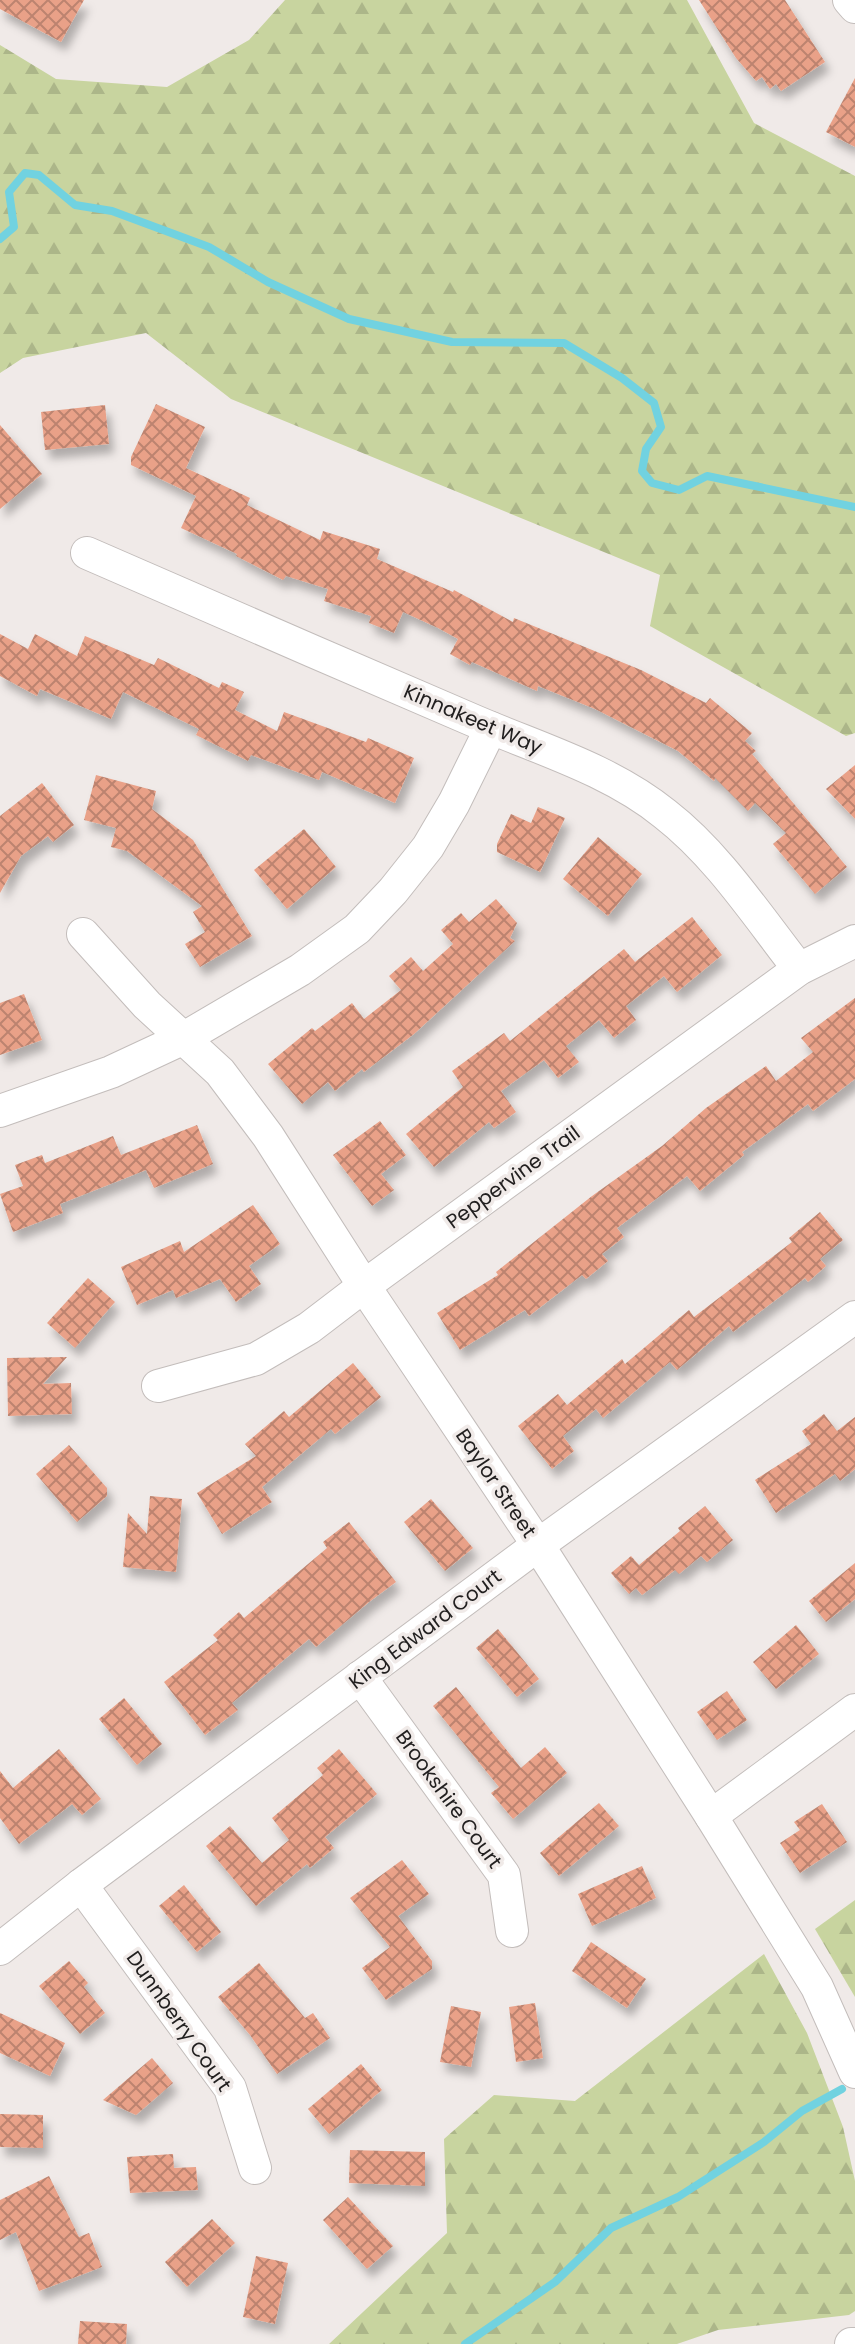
<svg xmlns="http://www.w3.org/2000/svg" width="855" height="2344" viewBox="0 0 855 2344" font-family="Poppins,sans-serif">
<defs>
<pattern id="forest-firs" width="22" height="20" patternUnits="userSpaceOnUse" patternTransform="scale(2)"><rect width="22" height="20" fill="#c8d49f"/><path d="M5 1l3.5 6h-7zM16 11l3.5 6h-7z" fill="#acb689"/></pattern>
<pattern id="building-cross-hatch" width="8" height="8" patternUnits="userSpaceOnUse" patternTransform="scale(2)"><rect width="8" height="8" fill="#e9a188"/><path d="M0 0l8 8M0 8l8-8" fill="none" stroke="#bc836f"/></pattern>
<filter id="shadow"><feDropShadow dx="5" dy="9" stdDeviation="4" flood-color="#0004"/></filter>
</defs>
<rect width="100%" height="100%" fill="#f0eae8"/>
<g fill="url(#forest-firs)">
<path d="M285,0H687L754,123L855,176V733L846,736L650,626L660,575L231,399L146,333L23,358L0,373V45L56,79L167,87L249,40Z"/>
<path d="M855,1900V1997L815,1929Z"/>
<path d="M764,1954L807,2033L843,2127L855,2181V2311L849,2315L718,2330L677,2344H329L447,2233L444,2139L494,2095L575,2101Z"/>
</g>
<g fill="none" stroke-linecap="round" stroke-linejoin="round">
<g stroke="#71d2e0" stroke-width="8">
<path d="M0,239L14,227L9,192L25,173L39,175L75,205L112,211L209,247L268,282L349,319L452,342L564,343L622,378L654,403L661,427L646,449L642,471L652,483L679,490L707,476L855,507"/>
<path d="M465,2344L555,2282L611,2228L678,2197L764,2142L802,2111L842,2089"/>
</g>
</g>
<g fill="url(#building-cross-hatch)" filter="url(#shadow)">
<path d="M0,0H84L61,42L0,9Z"/>
<path d="M699,0H785L825,62L781,91L776,84L770,89L762,77L756,81L736,58Z"/>
<path d="M855,78V147L826,132Z"/>
<path d="M156,404L205,427L186,468L250,498L247,505L320,540L323,531L380,549L377,559L453,592L454,590L513,622L514,618L641,670L706,703L710,698L752,733L745,741L756,751L752,754L847,867L815,894L773,844L786,833L755,803L748,811L715,778L714,781L678,751L595,709L538,686L537,691L472,662L470,665L450,654L458,639L438,628L403,612L394,633L369,623L371,616L324,601L328,589L286,576L283,580L236,556L237,554L181,528L196,496L131,465V457Z"/>
<path d="M105,405L109,444L45,450L41,412Z"/>
<path d="M0,425L42,474L0,509Z"/>
<path d="M0,634L28,649L35,634L77,656L85,636L154,665L158,658L219,688L222,682L244,692L235,710L277,731L284,712L366,742L368,738L414,758L395,803L322,772L319,780L251,755L248,761L196,735L199,729L123,692L111,719L40,689L37,696L0,676Z"/>
<path d="M855,765V819L826,789Z"/>
<path d="M96,775L156,791L152,809L193,840L252,936L200,967L185,944L205,932L193,912L202,906L127,851L111,847L116,828L84,820Z"/>
<path d="M42,783L74,825L53,842L48,836L21,856L0,893V816Z"/>
<path d="M538,807L565,818L540,872L497,852V844L511,814L531,823Z"/>
<path d="M304,829L336,867L287,909L254,870Z"/>
<path d="M598,837L642,874L608,916L563,879Z"/>
<path d="M496,899L517,923L510,938L515,941L414,1034L364,1072L362,1069L335,1091L328,1082L302,1104L268,1064L312,1028L315,1031L352,1003L364,1019L401,990L389,976L411,957L423,971L453,944L441,930L461,913L469,922Z"/>
<path d="M692,917L722,955L677,992L664,976L626,1006L636,1020L614,1038L599,1020L566,1046L579,1062L558,1078L544,1060L501,1091L516,1112L494,1128L489,1122L434,1167L406,1134L463,1087L452,1071L504,1033L510,1041L624,949L635,962Z"/>
<path d="M24,994L42,1040L0,1055V1003Z"/>
<path d="M855,998V1079L813,1111L808,1104L742,1152L744,1155L700,1191L687,1176L617,1228L624,1237L602,1254L608,1261L586,1279L582,1275L529,1316L525,1310L460,1350L437,1313L498,1275L496,1272L592,1196L662,1146L706,1108L766,1066L776,1081L813,1052L801,1038Z"/>
<path d="M380,1121L406,1155L381,1174L394,1190L372,1206L333,1155Z"/>
<path d="M197,1125L213,1164L154,1188L146,1170L60,1204L63,1213L13,1232L0,1194L23,1186L15,1165L42,1155L45,1163L113,1136L121,1155Z"/>
<path d="M253,1205L280,1244L249,1266L261,1284L236,1302L220,1279L176,1298L173,1290L137,1305L121,1267L180,1241L184,1252Z"/>
<path d="M820,1212L843,1240L820,1259L826,1266L808,1282L805,1278L733,1332L729,1326L677,1370L670,1362L603,1418L596,1409L563,1436L574,1451L552,1469L518,1426L558,1394L567,1405L622,1359L625,1364L689,1310L694,1317L792,1242L789,1238Z"/>
<path d="M88,1278L115,1302L75,1348L47,1323Z"/>
<path d="M67,1357L43,1384L71,1383L72,1414L8,1416L7,1358Z"/>
<path d="M353,1363L381,1397L335,1434L331,1429L262,1487L272,1502L222,1534L197,1493L256,1456L245,1444L284,1411L289,1417Z"/>
<path d="M824,1414L837,1431L855,1417V1469L840,1481L835,1474L776,1513L755,1480L811,1444L802,1431Z"/>
<path d="M69,1445L107,1488V1496L77,1522L36,1474Z"/>
<path d="M150,1496L182,1499L176,1572L123,1567L128,1513L147,1534Z"/>
<path d="M431,1499L473,1548L445,1571L404,1522Z"/>
<path d="M705,1506L733,1540L707,1562L701,1556L679,1574L675,1570L642,1595L636,1588L629,1594L611,1573L631,1556L639,1565L680,1531L678,1528Z"/>
<path d="M349,1522L396,1582L369,1602L316,1647L309,1639L232,1703L238,1710L205,1735L164,1682L218,1640L213,1635L239,1612L244,1618L327,1548L323,1542Z"/>
<path d="M855,1563V1599L826,1622L809,1601Z"/>
<path d="M796,1625L819,1654L776,1689L753,1662Z"/>
<path d="M498,1629L539,1679L517,1697L476,1648Z"/>
<path d="M456,1687L521,1768L545,1747L567,1773L513,1819L491,1793L499,1787L433,1706Z"/>
<path d="M727,1691L747,1720L717,1740L697,1712Z"/>
<path d="M124,1698L162,1744L137,1765L99,1719Z"/>
<path d="M59,1749L101,1799L82,1815L72,1804L19,1844L0,1818V1771L13,1788Z"/>
<path d="M339,1749L377,1794L325,1837L334,1848L310,1868L307,1864L256,1906L206,1846L230,1826L262,1863L289,1840L272,1818L323,1775L317,1768Z"/>
<path d="M599,1803L619,1826L559,1876L540,1853Z"/>
<path d="M822,1804L847,1842L800,1873L780,1843L800,1830L794,1822Z"/>
<path d="M402,1860L429,1894L398,1916L432,1961V1969L386,2000L362,1968L390,1947L350,1898Z"/>
<path d="M642,1866L656,1898L592,1926L578,1894Z"/>
<path d="M184,1885L221,1932L197,1952L159,1906Z"/>
<path d="M591,1942L646,1979L627,2008L572,1971Z"/>
<path d="M69,1961L88,1983L84,1987L105,2013L80,2034L39,1986Z"/>
<path d="M259,1963L305,2018L313,2013L330,2038L277,2074L250,2035L218,1997Z"/>
<path d="M535,2003L543,2058L516,2062L509,2007Z"/>
<path d="M451,2006L481,2012L471,2067L440,2062Z"/>
<path d="M0,2013L65,2043L50,2076L0,2053Z"/>
<path d="M152,2058L173,2083L136,2115L103,2100Z"/>
<path d="M361,2064L382,2090L329,2134L308,2109Z"/>
<path d="M0,2114L43,2115V2148L0,2147Z"/>
<path d="M350,2150L425,2152V2186L349,2183Z"/>
<path d="M173,2154L174,2168L196,2167L198,2190L130,2193L127,2157Z"/>
<path d="M49,2176L79,2237L89,2233L102,2267L39,2291L16,2232L0,2240V2200Z"/>
<path d="M348,2197L393,2246L367,2269L323,2220Z"/>
<path d="M212,2219L235,2243L187,2287L165,2262Z"/>
<path d="M256,2256L288,2263L275,2324L243,2317Z"/>
<path d="M80,2321L127,2324L126,2344H78Z"/>
</g>
<g fill="none" stroke-linecap="round" stroke-linejoin="round">
<defs>
<g id="minor">
<path d="M849,0L855,7"/>
<path d="M87,553C215,609 342,664 470,719C536,748 608,768 665,814C718,855 758,917 799,969"/>
<path d="M83,934L147,1005L220,1072L268,1136L364,1286L538,1545L711,1816L817,1987L855,2072"/>
<path d="M0,1111L111,1072L184,1038L300,970L357,929L393,891L428,847L454,803L491,728"/>
<path d="M158,1386L256,1359L309,1328L364,1286L799,969L855,941"/>
<path d="M360,1677L504,1875L512,1931"/>
<path d="M711,1816L855,1710"/>
<path d="M81,1885L230,2088L255,2168"/>
<path d="M0,1949L81,1885L538,1545L855,1317"/>
<path d="M851,2344H855"/>
</g>
</defs>
<use href="#minor" stroke="#c3bdbb" stroke-width="34"/>
<use href="#minor" stroke="#fff" stroke-width="32"/>
</g>
<g text-anchor="middle" stroke-width="7" stroke-linejoin="round" paint-order="stroke">
<g font-size="20" fill="#222020" stroke="#f0eae8">
<text transform="translate(473 719) rotate(23)" y="7">Kinnakeet Way</text>
<text transform="translate(513 1177) rotate(-36)" y="7">Peppervine Trail</text>
<text transform="translate(496 1483) rotate(56)" y="7">Baylor Street</text>
<text transform="translate(425 1629) rotate(-37)" y="7">King Edward Court</text>
<text transform="translate(449 1799) rotate(54)" y="7">Brookshire Court</text>
<text transform="translate(179 2021) rotate(55)" y="7">Dunnberry Court</text>
</g>
</g>
</svg>
